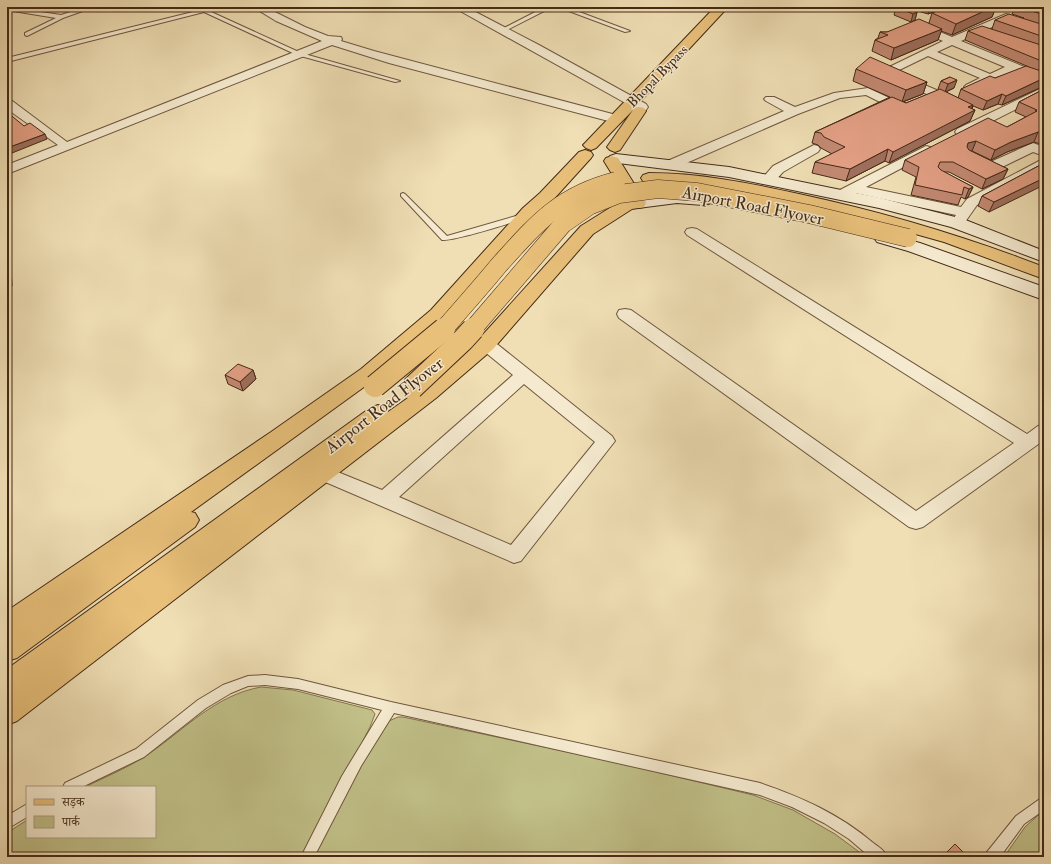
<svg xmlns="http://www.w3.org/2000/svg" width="1051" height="864" viewBox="0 0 1051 864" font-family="'IM FELL Double Pica','Noto Serif Devanagari',serif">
<rect width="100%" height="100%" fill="#f0dfb5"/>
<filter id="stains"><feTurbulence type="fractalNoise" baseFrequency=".005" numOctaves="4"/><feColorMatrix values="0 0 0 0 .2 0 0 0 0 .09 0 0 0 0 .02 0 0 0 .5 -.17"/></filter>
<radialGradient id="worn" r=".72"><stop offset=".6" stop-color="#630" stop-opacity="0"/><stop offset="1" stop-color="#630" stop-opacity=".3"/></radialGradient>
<g fill="#c1c088" stroke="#827550">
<path d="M261,687L293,690L372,710L375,714L370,727L303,857H7V833L27,820V837H155V787H85C107,776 130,767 150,753C186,728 216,695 261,687Z"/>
<path d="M398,717H403L619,763L753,795L793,810L835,834L866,857H313L366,752L389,721Z"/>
<path d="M1044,810V857H1004L1025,827Z"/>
</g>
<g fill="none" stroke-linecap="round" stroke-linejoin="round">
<defs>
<g id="lane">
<path d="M7,7L61,15L86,7H94L63,18L27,36L25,35V33L56,18L7,10Z"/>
<path d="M126,7H133L130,9Z"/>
<path d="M213,7H222L209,11L301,53L400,81L395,82L297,55L204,12L7,62V58Z"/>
<path d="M545,7H552L505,31L500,30Z"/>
<path d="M558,7H566L630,31L625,32Z"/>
<path d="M403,193L405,194L447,236L523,214L526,216C519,222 452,241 442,240L401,196V194Z"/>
<path d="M265,675L298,679L391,702L760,783C801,797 839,814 872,842C878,847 885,850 887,857H870L849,839L824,823L792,807L760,795L394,713L361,766L314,857H301L342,776L382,710L298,689L265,685L248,686L231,693L206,708L144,757L82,787H63L65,783L136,749L198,700L223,685L248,676Z"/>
<path d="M1044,796V810L1024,824L1000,857H986L987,852L1016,816Z"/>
<path d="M27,804V817L7,829V816Z"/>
</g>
<g id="street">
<path d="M253,7H265L305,27L328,36L341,37L342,39L341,41L374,51L620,116L622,119L620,122L616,123L389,63L332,45L7,174V165L58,145L7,109V99L11,100L67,142L322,41L276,21Z"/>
<path d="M453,7H466L539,45L646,104L648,107L646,110H638Z"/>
<path d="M1006,14L1010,15L1011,17L1010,19L961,41L1044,75V81L1037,80L1015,71L970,90L966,89L964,87L966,85L980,78L928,56L891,74H883L881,72L883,70L943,41L913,28L912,26L913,24H921L952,37ZM952,45L1005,67L990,74L937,52Z"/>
<path d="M903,76L958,99L960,102L958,105H950L899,81L897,79L899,77Z"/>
<path d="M1044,87V95L965,135H957L955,132L957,129Z"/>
<path d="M868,88L902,104H910L912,107L910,110L902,113L866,95L840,98L798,114L675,168H665L664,165L665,162L784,111L766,101L764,99L766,97H774L795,107L834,93Z"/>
<path d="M1033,143L1044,147V156L1033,152L996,170H986L984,167L986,164Z"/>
<path d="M814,145L818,146L820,149L818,152L783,172L773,183H763L761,180L773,166Z"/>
<path d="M926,146L930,147L932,150L930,153L866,187L961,207L967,199L1039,161L1044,160V169L977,205L963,225L958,226L953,225L951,222L956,215L855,193L846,198H836L834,195L836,192Z"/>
<path d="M692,228L697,229L1027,434L1038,426L1044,424V440L923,527L916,529L909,527L619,318L617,314L619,310L625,309L631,310L916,511L1014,443L687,235L685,232L687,229Z"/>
<path d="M486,339L492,340L612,436L615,441L521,561L514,563L316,478L314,473L316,468L323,466L382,490L513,375L480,348L478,344L480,340ZM524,384L595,442L511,545L399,497Z"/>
</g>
<g id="secondary">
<path d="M616,154L729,167L880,198L963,219L1044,251V262L951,227L879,208L729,177L610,162L608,159L610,156Z"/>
<path d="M677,193L709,196L711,200L709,204L703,205L677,203L638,208L632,207L630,203L632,199L638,198Z"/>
<path d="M883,233L920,243L1044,287V300L908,251L877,242L874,238L877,234Z"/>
</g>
<g id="primary">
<path d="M715,7H728L634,108L639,107L644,108L646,111L620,150L615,152L610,150L607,147L633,110L596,148L591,150L586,148L583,145L586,142Z"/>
<path d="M585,150L591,152L593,155L591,158L552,201L535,216L445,318L375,379L191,512L195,513L199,520L195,527L17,658L7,661V611L271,432L361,369L431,310L523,208L540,193L579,152Z"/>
<path d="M612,156L618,158L646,203L644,207L632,209L593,234L493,349L436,398L17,721L7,725V669L370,408L378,405L386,408L388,412L422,388L479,339L581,226L621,201L628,200L604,161L606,158Z"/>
<path d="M649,173C700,173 749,183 799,194C883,212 964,236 1044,267V279L944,242L851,216L720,188L643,181L641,178L643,175Z"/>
</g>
</defs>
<use href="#lane" stroke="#6f573e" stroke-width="2"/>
<use href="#street" stroke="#6f573e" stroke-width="2"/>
<use href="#secondary" stroke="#442a17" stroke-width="2"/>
<use href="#primary" stroke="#442a17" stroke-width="2"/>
<use href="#lane" fill="#f5eacf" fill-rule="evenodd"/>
<use href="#street" fill="#f5eacf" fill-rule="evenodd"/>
<use href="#secondary" fill="#f5eacf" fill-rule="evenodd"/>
<use href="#primary" fill="#e8c07a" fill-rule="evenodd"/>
<defs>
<g id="primary-bridge-far1">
<path d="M443,330C462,308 481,287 499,265C536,224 560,195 616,181"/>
<path d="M472,330L563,224L589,206L619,194L658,189L697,192L809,214L908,238"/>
</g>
<g id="primary-bridge">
<path d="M375,386L444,329"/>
<path d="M412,388L463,340L473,329"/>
</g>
</defs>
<use href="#primary-bridge-far1" stroke="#442a17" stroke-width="19" stroke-linecap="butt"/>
<use href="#primary-bridge" stroke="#442a17" stroke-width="24" stroke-linecap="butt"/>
<use href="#primary-bridge-far1" stroke="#e8c07a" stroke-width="18"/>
<use href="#primary-bridge" stroke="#e8c07a" stroke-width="22"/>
</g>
<g fill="#c28972" stroke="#442a17">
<path d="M896,7L917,12L915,20L911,22L894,15Z"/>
<path d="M904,7H946L928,14Z"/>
<path d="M948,7H996L992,17L952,35L941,31L938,40L891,60L872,51L875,40L878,38L880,32H887L929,23L932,13Z"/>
<path d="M1015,7H1038L1044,9V86L1002,105L998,104L983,110L973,106L972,109L975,110L970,121L889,163L885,161L846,181L812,173L815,162L832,154L821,148L818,145L812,143L815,132L890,97L853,81L856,69L927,82L923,94L903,102L906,103L939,90L938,89L941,81L950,77L954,88L946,92L958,98L961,89L1029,67L965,40L968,31L992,29L995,20L1024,18L1012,14Z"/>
<path d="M1044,89V145L1034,142L1007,152L991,160L972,151H970L1008,169L1003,179L982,189L949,172H944L973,187L968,197L965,199L961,197L958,205L911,195L916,177L902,170L905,160L1007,127L1026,117L1015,112L1019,102Z"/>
<path d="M1044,163L989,212L978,206L982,196Z"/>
<path d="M253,370L256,379L243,391L228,384L225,375Z"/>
<path d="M955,844L966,857H943Z"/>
</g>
<g fill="#9e6f5c" stroke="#442a17">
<path d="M930,7H946L928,14Z"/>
<path d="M993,7H996L992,17L952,35L956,24Z"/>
<path d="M917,12L915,20L911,22L913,14Z"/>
<path d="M942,29L938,40L891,60L894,48Z"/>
<path d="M7,48L10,54L7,56Z"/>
<path d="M1044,78V86L1002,105L1006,96Z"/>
<path d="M957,80L954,88L945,92L948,84Z"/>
<path d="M927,82L923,94L902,102L906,90Z"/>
<path d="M1002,94L998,104L983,110L987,101Z"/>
<path d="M973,105L970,112L975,110L970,121L889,163L893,152L968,107Z"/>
<path d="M1038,132L1034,142L1007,152L991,160L995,150L1011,142Z"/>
<path d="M45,134L47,139L7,155V148Z"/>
<path d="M976,141L972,151L965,153L968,143Z"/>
<path d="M888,149L885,161L846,181L850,169Z"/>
<path d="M1008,169L1003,179L982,189L986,179Z"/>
<path d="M1044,178V185L989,212L994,202Z"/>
<path d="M973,187L968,197L965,199L969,189Z"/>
<path d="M7,193L12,286L7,287Z"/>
<path d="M253,370L256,379L243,391L240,382Z"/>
</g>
<g fill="#e29f84" stroke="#442a17">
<path d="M896,7H902L917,12L913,14Z"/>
<path d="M948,7H993L956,24L932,13Z"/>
<path d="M1020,7H1038L1044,9V15Z"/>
<path d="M1009,14L1044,25V37L995,20Z"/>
<path d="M919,19L942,29L894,48L875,40L888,35L880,32H887Z"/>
<path d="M982,26L1044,46V62L968,31Z"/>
<path d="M870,57L927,82L906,90L856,69Z"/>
<path d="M1026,66L1044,72V78L1006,96L1002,94L987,101L961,89L990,76L995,78Z"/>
<path d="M950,77L957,80L948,84L941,81Z"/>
<path d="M940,89L973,105L968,107L975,110L893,152L888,149L850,169L815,162L845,147L824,137L821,133L815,132L892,97L906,103Z"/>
<path d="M1044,89V134L1038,132L1011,142L995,150L976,141L968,143L967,147L969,150L1008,169L986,179L953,162H940L938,167L941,170L973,187L969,189L964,187L962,195L915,185L919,167L905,160L988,118L1007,127L1037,111H1035L1037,110L1019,102Z"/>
<path d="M7,112L24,126L30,123L45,134L7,148Z"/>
<path d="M1044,163V178L994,202L982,196Z"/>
<path d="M7,232L9,282H7Z"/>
<path d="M238,364L253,370L240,382L225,375Z"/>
<path d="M955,844L967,856L966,857H950L946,853Z"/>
</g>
<g text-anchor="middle" stroke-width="3" stroke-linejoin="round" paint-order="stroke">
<g font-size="14" fill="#442a17" stroke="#f5eacf">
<text transform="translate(657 76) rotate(-46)" y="5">Bhopal Bypass</text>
</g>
<g font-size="17" fill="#442a17" stroke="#f5eacf">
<text transform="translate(753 205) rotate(11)" y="6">Airport Road Flyover</text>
<text transform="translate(384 405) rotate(-38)" y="6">Airport Road Flyover</text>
</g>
</g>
<rect width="1051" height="864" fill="none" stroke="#f0dfb5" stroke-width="24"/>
<rect x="8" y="8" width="1035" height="848" fill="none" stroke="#442a17" stroke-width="2"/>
<rect x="12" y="12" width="1027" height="840" fill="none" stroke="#442a17"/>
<rect x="26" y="786" width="130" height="52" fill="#f5eacf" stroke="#ae9d85"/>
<rect x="34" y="799" width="20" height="6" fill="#e8c07a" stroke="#ae9d85"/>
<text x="62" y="806" font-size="12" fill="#442a17">सड़क</text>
<rect x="34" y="816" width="20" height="12" fill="#c1c088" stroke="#ae9d85"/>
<text x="62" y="826" font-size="12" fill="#442a17">पार्क</text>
<rect width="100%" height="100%" filter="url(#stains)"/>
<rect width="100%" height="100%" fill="url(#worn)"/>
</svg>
